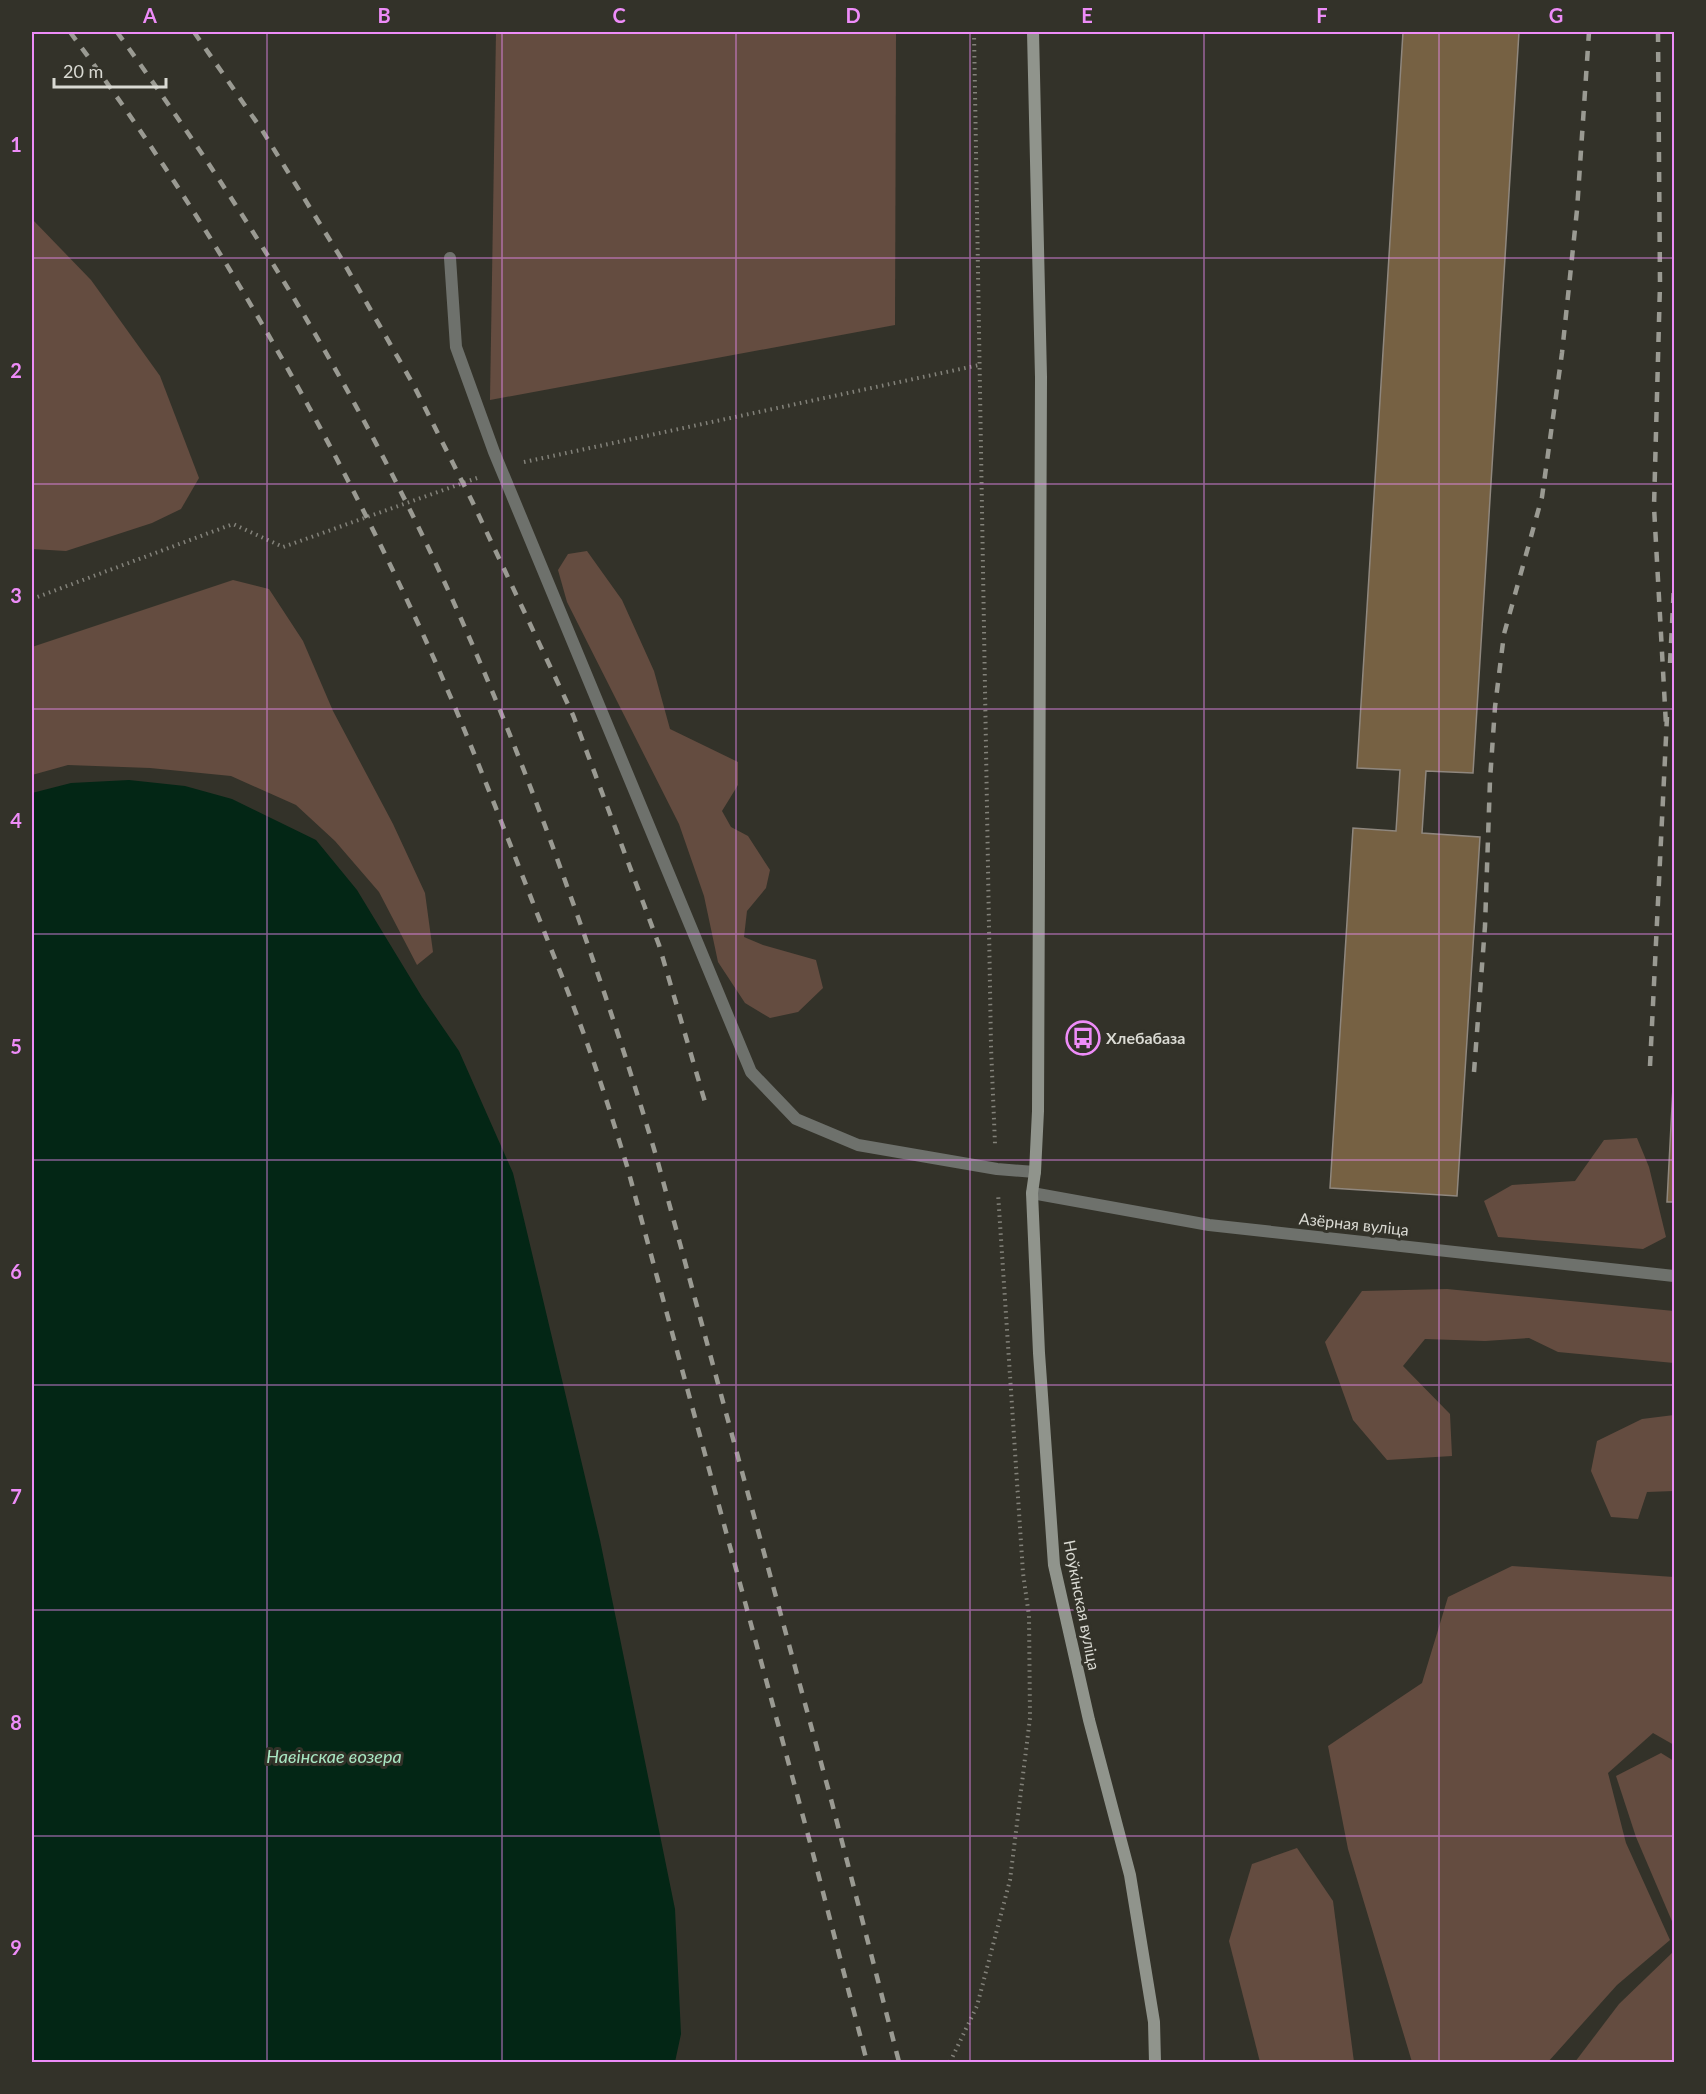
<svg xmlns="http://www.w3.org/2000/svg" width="1706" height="2094" viewBox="0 0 1706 2094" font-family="Lato,sans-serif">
<rect width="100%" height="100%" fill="#333229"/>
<g fill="#644c40">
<path d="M496,32H896L895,325L490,400Z"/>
<path d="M32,219L91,280L160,376L199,478L181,509L152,523L66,551L32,549Z"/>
<path d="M587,551L622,600L654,671L670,729L738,762V785L722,811L731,827L748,836L770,870L766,888L747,911L744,937L763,945L816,960L823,988L798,1012L770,1018L745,1003L718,962L704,896L679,824L567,602L558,570L568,554Z"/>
<path d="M233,580L269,589L303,641L333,711L393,824L425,893L433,952L417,965L379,892L335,841L296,805L231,776L150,768L68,765L32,775V647Z"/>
<path d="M1637,1138L1649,1167L1666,1237L1643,1249L1498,1237L1484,1201L1512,1185L1575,1181L1604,1140Z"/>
<path d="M1447,1289L1674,1311V1363L1558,1352L1529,1338L1485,1341L1425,1339L1403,1366L1450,1414L1452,1456L1387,1460L1353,1420L1325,1342L1362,1291Z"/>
<path d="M1674,1415V1491L1647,1492L1638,1519L1611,1517L1591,1471L1597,1441L1642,1419Z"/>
<path d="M1512,1566L1674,1577V1745L1653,1733L1608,1773L1626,1843L1670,1940L1617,1985L1548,2062H1412L1348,1849L1328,1746L1422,1683L1448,1597Z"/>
<path d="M1661,1753L1674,1761V1926L1636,1837L1616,1776Z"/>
<path d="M1297,1848L1333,1901L1354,2062H1260L1229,1941L1252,1864Z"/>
<path d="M1674,1951V2062H1575L1619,2004Z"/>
</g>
<path fill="#032615" d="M129,780L185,786L232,799L316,840L357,890L422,997L459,1051L513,1173L600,1540L675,1909L681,2034L675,2062H32V793L71,783Z"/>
<g fill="#766143" stroke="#8f877e" stroke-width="1.5">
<path d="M1403,32H1519L1473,773L1426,771L1422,833L1480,837L1457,1196L1330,1188L1353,828L1396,831L1400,770L1357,768Z"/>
<path d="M1674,1068V1202H1667Z"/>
</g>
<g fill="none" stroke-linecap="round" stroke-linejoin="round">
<g stroke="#83827a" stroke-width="4" stroke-dasharray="1.5 4.5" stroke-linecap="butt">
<path d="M974,32L991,1047L995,1144"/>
<path d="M524,462L979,365"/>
<path d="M32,599L233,524L283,547L477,478"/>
<path d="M950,2062L977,2006L1010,1880L1030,1718L1029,1616L1023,1573L998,1193"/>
</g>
<path stroke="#6e716c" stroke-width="12" d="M450,258L456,347L494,452L751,1072L796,1119L858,1145L997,1169L1035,1172"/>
<path stroke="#6e716c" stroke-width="12" d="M1032,1193L1209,1225L1674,1276"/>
<path stroke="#90948c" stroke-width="12" d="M1033,32L1041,377L1038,1111L1035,1172L1032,1193L1039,1353L1054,1565L1089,1720L1130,1875L1154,2022L1155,2062"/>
<g stroke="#9a9a92" stroke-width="4.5" stroke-dasharray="10 10" stroke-linecap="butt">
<path d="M70,32C208,218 324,420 421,630C460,715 494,803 528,890C551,950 576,1009 596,1069C607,1101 617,1134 627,1166L811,1846L867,2062"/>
<path d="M117,32C227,184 327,342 410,510C471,633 522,760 568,889C600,978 630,1068 657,1159L832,1803L899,2062"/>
<path d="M194,32L262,130L341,258L413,384L472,501L573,715L659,945L707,1109"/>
<path d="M1658,32L1660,284L1654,507L1666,725"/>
<path d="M1670,663L1674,585"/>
<path d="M1650,1066L1667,717"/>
<path d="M1474,1072L1485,926L1490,780L1495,707L1504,634L1542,497L1562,353L1577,210L1589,32"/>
</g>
</g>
<path fill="none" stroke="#ee8cf8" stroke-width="1.5" stroke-opacity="0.55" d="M267,32V2062M502,32V2062M736,32V2062M970,32V2062M1204,32V2062M1439,32V2062M32,258H1674M32,484H1674M32,709H1674M32,934H1674M32,1160H1674M32,1385H1674M32,1610H1674M32,1836H1674"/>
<defs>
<symbol id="bus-ring" viewBox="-11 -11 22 22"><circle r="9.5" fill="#333229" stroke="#ee8cf8" stroke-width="1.5"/><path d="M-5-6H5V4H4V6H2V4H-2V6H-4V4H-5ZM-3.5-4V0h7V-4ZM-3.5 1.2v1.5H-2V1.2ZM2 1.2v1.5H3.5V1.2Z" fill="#ee8cf8"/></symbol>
</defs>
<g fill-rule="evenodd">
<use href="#bus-ring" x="1064" y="1019" width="38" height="38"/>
</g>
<g text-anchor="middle" stroke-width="6" stroke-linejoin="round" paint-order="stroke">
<g font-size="16" font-weight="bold" fill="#dadad3" stroke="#333229" text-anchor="start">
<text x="1106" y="1044">Хлебабаза</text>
</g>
<g font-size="16" fill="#dadad3" stroke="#333229">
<text transform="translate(1354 1224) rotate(6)" y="6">Азёрная вуліца</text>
<text transform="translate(1082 1605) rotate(79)" y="6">Ноўкінская вуліца</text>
</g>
<g font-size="18" font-style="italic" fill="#a8e6c2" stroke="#333229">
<text x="334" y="1763">Навінскае возера</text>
</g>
</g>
<rect width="1706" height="2094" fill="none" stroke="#333229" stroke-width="66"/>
<path d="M54 78v9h112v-9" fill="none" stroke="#dadad3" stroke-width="3"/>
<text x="63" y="78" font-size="18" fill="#dadad3" stroke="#333229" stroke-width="4.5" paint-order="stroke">20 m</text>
<rect x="33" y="33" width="1640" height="2028" fill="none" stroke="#ee8cf8" stroke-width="2"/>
<g font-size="20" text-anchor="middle" font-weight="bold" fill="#ee8cf8">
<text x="150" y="23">A</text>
<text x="384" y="23">B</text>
<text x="619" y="23">C</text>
<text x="853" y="23">D</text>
<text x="1087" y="23">E</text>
<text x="1322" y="23">F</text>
<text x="1556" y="23">G</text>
<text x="16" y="152">1</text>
<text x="16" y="378">2</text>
<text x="16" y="603">3</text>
<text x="16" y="828">4</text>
<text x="16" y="1054">5</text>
<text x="16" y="1279">6</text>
<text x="16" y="1504">7</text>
<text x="16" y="1730">8</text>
<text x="16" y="1955">9</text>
</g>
</svg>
